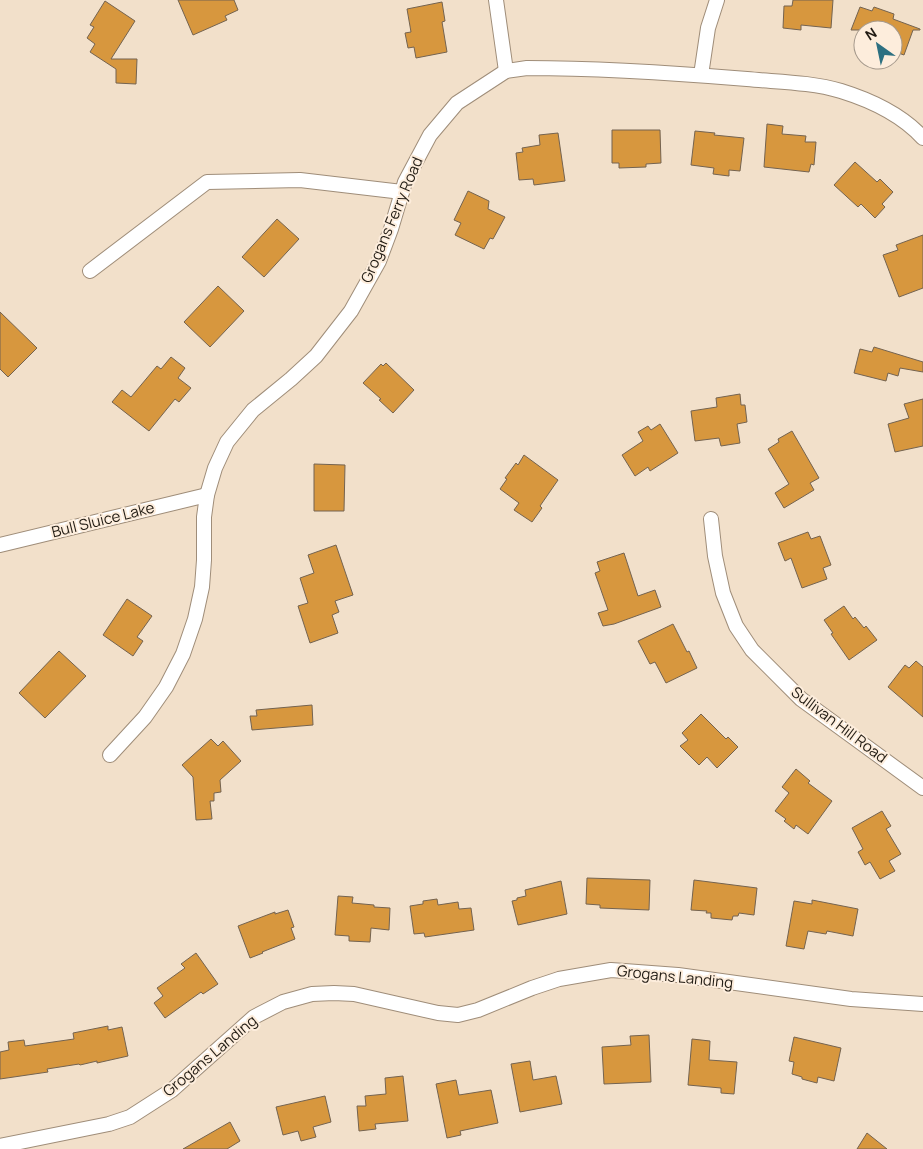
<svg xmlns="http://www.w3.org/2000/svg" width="923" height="1149" viewBox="0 0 923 1149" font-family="Manrope,sans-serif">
<rect width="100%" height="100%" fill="#f2e0ca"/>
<g fill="#d7973e" stroke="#746350">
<path d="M178,0H234L238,10L225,16L227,20L193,35Z"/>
<path d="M793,0H833L831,28L801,25V30L783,28L784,6H792Z"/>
<path d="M105,1L135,21L111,59H137L136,84L116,83V69L90,52L95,44L87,38L94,27L90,25Z"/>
<path d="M442,2L445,21L442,22L447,52L416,58L414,47L408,48L405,33L411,32L407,9Z"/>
<path d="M860,7L872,11L874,7L894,14L893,19L920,29V30H913L904,55L893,51V30H851Z"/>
<path d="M767,124L783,126L782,134L806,136L805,142H816L814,165L811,164L809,172L764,167Z"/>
<path d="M612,130H660L661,163L646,164V167L619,168V163H612Z"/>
<path d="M695,131L715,133L714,135L744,138L740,171L729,170V176L713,174L714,168L691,165Z"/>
<path d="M558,133L565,181L534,185L533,179L519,180L516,153L523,152L522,148L540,145L539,135Z"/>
<path d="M855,162L877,182L880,179L893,192L882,204L885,207L875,218L861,204L858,207L834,185Z"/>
<path d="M468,191L489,201L488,209L505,217L493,239L490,238L484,249L455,235L461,223L454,220Z"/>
<path d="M277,219L299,239L264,277L242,257Z"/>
<path d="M923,235V288L899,297L883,255L898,250L896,245Z"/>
<path d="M218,286L244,311L210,347L184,322Z"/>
<path d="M0,312L37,348L8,377L0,369Z"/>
<path d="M874,347L923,362V372L900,368L898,376L888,373L886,381L854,373L860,349L872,352Z"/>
<path d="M171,357L185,368L178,378L191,388L179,402L175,399L149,431L112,402L122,390L131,397L157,366L161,369Z"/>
<path d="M386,363L414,390L393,413L379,400L381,399L363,383L381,364L383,366Z"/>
<path d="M740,394L741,405H745L747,422L737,424L740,443L721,446L719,438L695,441L691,411L717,407L716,398Z"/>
<path d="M923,399V446L895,452L888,424L909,418L904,404Z"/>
<path d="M660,424L678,453L650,471L648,467L635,476L622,455L643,441L638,432L648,426L651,430Z"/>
<path d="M792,431L819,478L810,483L814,490L784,508L775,493L789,484L768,449L779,442L778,439Z"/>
<path d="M524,455L558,480L540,506L542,508L532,522L514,510L519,503L500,489L507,479L505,478L516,463L518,465Z"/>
<path d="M314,464L345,465L344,511H314Z"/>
<path d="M808,532L811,539L820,536L831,565L823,568L827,579L802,588L791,558L785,561L778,543Z"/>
<path d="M336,545L353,595L335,601L339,612L332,615L338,633L310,643L298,606L308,603L300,578L314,573L308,555Z"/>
<path d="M624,553L638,596L655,590L661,607L614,624L603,626L598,613L608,610L595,573L600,571L597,562Z"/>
<path d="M127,599L152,616L137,637L143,641L133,656L103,635Z"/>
<path d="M844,606L853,619L855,617L864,628L866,626L877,640L849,660L831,634L833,633L824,620Z"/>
<path d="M673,624L687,652L689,651L697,668L666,683L655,662L650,664L638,641Z"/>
<path d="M59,651L86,676L45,718L19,693Z"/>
<path d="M916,661L923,667V717L888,687L905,665L909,668Z"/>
<path d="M312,705L313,725L252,730L250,716H257L256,710Z"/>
<path d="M701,714L726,739L728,737L738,747L717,768L707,757L699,765L680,746L688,740L682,733Z"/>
<path d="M211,739L218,746L223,741L241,761L220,780L221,792L214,793V801H210L212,819L196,820L193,777L182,765Z"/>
<path d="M796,769L810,781L808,783L832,801L808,834L796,825L794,829L784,821L786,819L775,811L789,793L782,787Z"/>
<path d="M882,811L891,826L886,829L901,854L889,861L895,871L880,879L870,862L865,865L858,852L863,849L852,828Z"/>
<path d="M587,878L650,880L649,910L600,908V905L586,904Z"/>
<path d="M694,880L757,888L754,915L739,913L738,916H733L732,920L711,918V913H706L707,911L691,910Z"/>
<path d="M561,881L567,914L518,925L512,901L517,900V898L526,896L525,890Z"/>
<path d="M338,896L353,897L352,903L374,905V907L390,908L389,930L371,928L370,942L349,941V936L335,935Z"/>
<path d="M437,899L438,905L458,902L459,909L471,908L474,930L425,937L424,933L414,934L410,906L423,904V901Z"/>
<path d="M812,900L858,909L853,936L827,931L826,934L808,931L804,949L786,946L794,901L812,904Z"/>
<path d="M288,910L294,927L291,928L295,939L262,952L263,953L250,958L238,926L275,912V914Z"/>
<path d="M196,953L218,984L203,994L201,992L165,1018L154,1003L163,996L157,988L185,968L181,964Z"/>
<path d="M108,1026V1030L122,1027L128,1056L97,1063V1061L80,1065L79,1064L47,1069L48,1072L0,1079V1052L9,1050L8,1042L24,1040L25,1046L74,1039L73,1033Z"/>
<path d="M649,1035L651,1082L604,1084L602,1047L631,1045L630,1036Z"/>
<path d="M794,1037L841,1048L834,1081L818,1077L817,1083L802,1079V1077L792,1074L794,1062L789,1061Z"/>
<path d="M692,1039L710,1041L709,1060L737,1062L734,1094L721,1093V1088L688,1085Z"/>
<path d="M530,1061L533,1080L556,1076L562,1104L520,1112L511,1064Z"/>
<path d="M403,1076L408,1121L375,1124L376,1129L359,1131L357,1106H366L365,1096L386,1094L385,1078Z"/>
<path d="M456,1080L459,1095L491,1090L498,1123L460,1131L461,1135L447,1138L436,1084Z"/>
<path d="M325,1096L331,1122L313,1127L316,1137L301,1141L298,1131L283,1135L276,1107Z"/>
<path d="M230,1122L240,1141L227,1149H183Z"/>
<path d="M867,1133L887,1149H857Z"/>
</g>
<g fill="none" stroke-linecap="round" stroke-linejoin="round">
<defs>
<g id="street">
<path d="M496,0L506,71"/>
<path d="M701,75L708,28L717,0"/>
<path d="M90,271L207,182L300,180L402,192"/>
<path d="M711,519L715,556L723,593L736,626L752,650L801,699L923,788"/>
<path d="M0,545L207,495"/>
<path d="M110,755L145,717L166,687L183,654L195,619L202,587L204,560V517L207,495L215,468L227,442L253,410L291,379L316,356L351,311L379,261L391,229L405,182L430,135L457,103L506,71L527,68C601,68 674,73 747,79C778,82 811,82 841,91C870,100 902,115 923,138"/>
<path d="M0,1146L109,1124L130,1117L172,1090L254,1017L283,1002L312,994L334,993L354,994L438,1013L458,1015L478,1010L532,988L559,979L611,970L678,975L851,999L923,1004"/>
</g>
</defs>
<use href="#street" stroke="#9f8d79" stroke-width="16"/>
<use href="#street" stroke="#fff" stroke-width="14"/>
</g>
<g text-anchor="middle" stroke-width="4" stroke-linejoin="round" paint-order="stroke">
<g font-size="15" fill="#211b13" stroke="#fdeddc">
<text transform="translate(392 220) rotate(-67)" y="5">Grogans Ferry Road</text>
<text transform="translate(103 520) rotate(-14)" y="5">Bull Sluice Lake</text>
<text transform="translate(839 725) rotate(37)" y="5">Sullivan Hill Road</text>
<text transform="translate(675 977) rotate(6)" y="5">Grogans Landing</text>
<text transform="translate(210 1056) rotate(-40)" y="5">Grogans Landing</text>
</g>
</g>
<g transform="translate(878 45) rotate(327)"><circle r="24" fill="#fdeddc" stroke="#a5998c"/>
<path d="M0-4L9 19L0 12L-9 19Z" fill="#2d7081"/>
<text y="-8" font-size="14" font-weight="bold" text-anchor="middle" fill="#211b13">N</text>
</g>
</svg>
